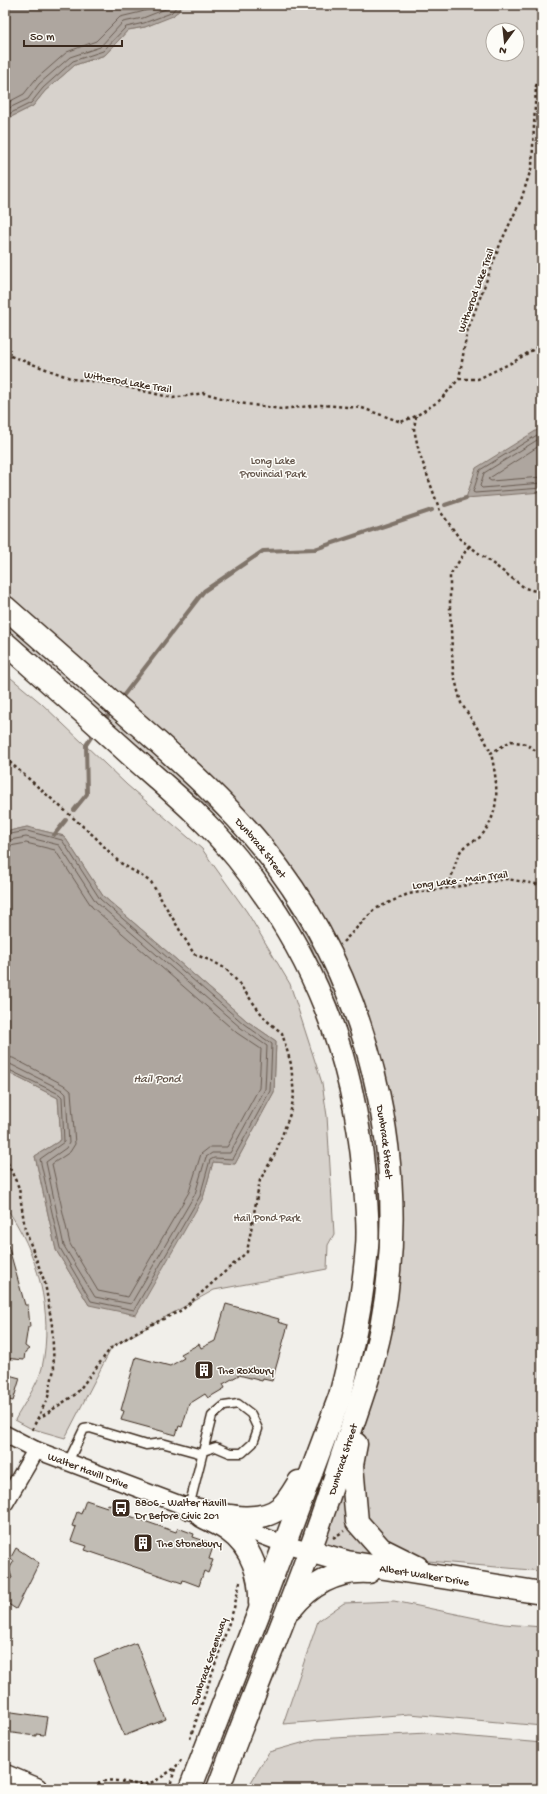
<svg xmlns="http://www.w3.org/2000/svg" width="547" height="1794" viewBox="0 0 547 1794" font-family="'Gochi Hand',sans-serif">
<rect width="100%" height="100%" fill="#f1efea"/>
<filter id="ink" filterUnits="userSpaceOnUse"><feTurbulence type="fractalNoise" baseFrequency=".025" numOctaves="2"/><feDisplacementMap in="SourceGraphic" scale="8" xChannelSelector="R" yChannelSelector="G"/><feConvolveMatrix kernelMatrix="1 2 1 2 8 2 1 2 1" color-interpolation-filters="sRGB"/></filter>
<g filter="url(#ink)">
<g fill="#d7d2cc" stroke="#897e75" fill-rule="evenodd">
<path d="M183,5H542V1571L291,1549L366,1287L337,1017L309,940L268,869L232,828L5,629V120L33,106L45,91L75,65L105,55L128,30L145,27L157,22L178,12ZM493,30H517V54H493Z"/>
<path d="M5,673L41,703L127,785L202,849L247,912L290,984L322,1083L327,1116L334,1234L328,1245L327,1269L214,1290L112,1347L65,1438L30,1428L15,1420C22,1407 39,1382 42,1368C54,1312 38,1252 5,1206V1071L58,1098L61,1140L35,1156L56,1250L89,1305L203,1198L213,1162L235,1164L274,1092L276,1041L247,1021L103,896L64,836L27,827L5,832Z"/>
<path d="M394,1601L504,1624L542,1627V1726L410,1714L283,1724L318,1621L344,1603Z"/>
<path d="M427,1733L542,1743V1789H247L269,1752L316,1739Z"/>
</g>
<g fill="#aea69f" stroke="#80746b">
<path d="M5,5H183L173,16L145,27L128,30L105,55L75,65L45,91L33,106L5,120Z"/>
<path d="M542,427V492L466,498L476,468Z"/>
<path d="M27,827L64,836L103,896L247,1021L276,1041L274,1092L235,1164L213,1162L203,1198L136,1315L89,1305L56,1250L35,1156L61,1140L58,1098L5,1071V832Z"/>
</g>
<g fill="none" stroke-linecap="round" stroke-linejoin="round">
<g stroke="#695c52" stroke-width="1">
<path d="M5,104L24,94L35,80L67,52L96,41L120,17L141,12L160,5"/>
<path d="M5,110L28,99L39,84L70,57L100,47L123,22L143,18L168,8L172,5"/>
<path d="M5,116L31,103L43,88L73,61L103,51L126,27L144,23L171,13L178,5"/>
<path d="M542,432L480,470L473,492L475,493L542,488"/>
<path d="M542,437L484,473L480,486L482,488L542,483"/>
<path d="M542,444L488,479L491,481L542,477"/>
<path d="M5,835L27,831L62,840L100,899L244,1024L272,1044L270,1091L233,1159L214,1158L210,1160L200,1196L134,1310L91,1301L60,1248L40,1159L64,1142L62,1097L59,1094L5,1068"/>
<path d="M5,841L26,837L59,845L96,902L241,1028L267,1046L265,1089L230,1153H212L206,1157L195,1194L131,1304L95,1297L64,1246L46,1162L66,1148L69,1143L66,1094L62,1090L10,1064L5,1063"/>
<path d="M5,847L26,843L55,850L92,907L237,1033L261,1049L259,1088L227,1147H210L201,1154L189,1192L128,1297L98,1291L70,1244L52,1164L70,1152L75,1144L71,1091L64,1085L13,1058L5,1057"/>
</g>
<g stroke="#80746b" stroke-width="4">
<path d="M445,505L466,498"/>
<path d="M123,696L204,591L263,551L315,549L432,510"/>
<path d="M107,718L109,714"/>
<path d="M74,810L87,794L86,745L92,736"/>
<path d="M54,835L66,820"/>
</g>
</g>
<g fill="#c1bcb4" stroke="#3b2a1e">
<path d="M8,1245L25,1305H28L30,1327H28L25,1346L29,1349L25,1352L24,1360L5,1358V1246Z"/>
<path d="M226,1304L279,1319L278,1322L288,1325L272,1381L263,1379L262,1381L239,1375L223,1384L225,1388L208,1398L205,1394L189,1404L182,1427L179,1426L176,1435L121,1420L124,1411L121,1410L136,1357L170,1366L184,1358L181,1354L199,1344L201,1348L215,1341Z"/>
<path d="M5,1374L20,1378L13,1401L5,1399Z"/>
<path d="M86,1500L107,1507L108,1504L125,1510L124,1514L176,1532L178,1528L194,1534L193,1537L214,1544L209,1559L213,1560L208,1573L204,1571L199,1586L183,1580L182,1583L85,1550L87,1546L71,1541L76,1527L72,1526L77,1512L81,1514Z"/>
<path d="M16,1548L39,1563L16,1609L5,1602V1580L12,1578L9,1569L14,1561L10,1559Z"/>
<path d="M136,1643L166,1719L124,1736L94,1660Z"/>
<path d="M5,1711L47,1717L44,1735L36,1734V1736L5,1732Z"/>
</g>
<g fill="none" stroke-linecap="round" stroke-linejoin="round">
<defs>
<g id="lane">
<path d="M68,1462L84,1429L90,1428L146,1445L162,1443L202,1454"/>
<path d="M189,1507L212,1416L224,1406L238,1404L251,1414L258,1429L253,1443L242,1453H230L216,1447L203,1451"/>
</g>
<g id="street">
<path id="s1" d="M5,1434L36,1450L200,1512"/>
<path d="M5,1503L36,1450"/>
<path d="M223,1521L284,1544L309,1551"/>
</g>
<g id="secondary">
<path id="s2" d="M5,607C51,648 97,688 143,729C185,766 227,804 263,848C370,980 413,1162 381,1328C371,1377 352,1424 337,1471C303,1579 257,1683 218,1789"/>
<path d="M5,643C48,681 92,720 135,759C170,790 207,821 237,858C313,953 354,1055 364,1176C366,1200 369,1223 367,1247C363,1298 353,1347 340,1396L258,1615L190,1789"/>
<path d="M356,1444L352,1465L357,1522L381,1549L417,1567"/>
<path d="M189,1508C216,1513 257,1527 281,1507C289,1500 294,1490 299,1482"/>
<path d="M202,1516C211,1521 221,1525 229,1531C252,1547 261,1577 260,1603"/>
<path id="s3" d="M309,1551L347,1562L542,1593"/>
<path d="M291,1609C311,1584 336,1570 369,1572"/>
</g>
<path id="primary" d="M5,1776L36,1789"/>
</defs>
<use href="#lane" stroke="#3b2a1e" stroke-width="11"/>
<use href="#street" stroke="#3b2a1e" stroke-width="19"/>
<use href="#secondary" stroke="#3b2a1e" stroke-width="25"/>
<use href="#primary" stroke="#3b2a1e" stroke-width="25"/>
<g stroke="#3b2a1e" stroke-width="2.5" stroke-dasharray="3 3" stroke-linecap="butt">
<path d="M5,354L73,379L114,384L173,398L204,393L239,403L281,409L321,405L362,408L401,422L416,416L439,401L459,379L467,332L501,242L521,200L532,166L536,86L542,69"/>
<path d="M459,379H478L515,361L542,344"/>
<path d="M416,416L414,429L419,452L440,511L460,539L525,588L542,593"/>
<path d="M469,546L450,575V609L453,671L461,703L485,740L491,753"/>
<path d="M5,758L95,837L119,862L151,882L194,954L214,962L226,969L237,981L266,1020L282,1033L291,1064L294,1096L290,1114L276,1152L260,1180L247,1252L182,1310L138,1331L111,1348L76,1394L38,1419"/>
<path d="M448,887C452,878 456,856 462,849C467,843 477,841 482,835C502,810 497,781 491,753L511,741L526,744L542,755"/>
<path d="M343,942L375,909L408,894L507,879L542,885"/>
<path d="M5,1157L19,1188L25,1229L45,1283L52,1325L54,1369L48,1397L31,1432"/>
<path d="M333,1538L344,1531"/>
<path d="M190,1739L234,1608L240,1582"/>
<path d="M94,1789C104,1772 128,1786 143,1784C152,1784 159,1779 166,1774C172,1770 177,1767 181,1760"/>
<path d="M169,1789L175,1769"/>
</g>
<use href="#lane" stroke="#fdfcf7" stroke-width="8"/>
<use href="#street" stroke="#fdfcf7" stroke-width="16"/>
<use href="#secondary" stroke="#fdfcf7" stroke-width="22"/>
<use href="#primary" stroke="#fdfcf7" stroke-width="22"/>
</g>
</g>
<defs>
<symbol id="building-square" viewBox="-11 -11 22 22"><rect x="-9" y="-9" width="18" height="18" rx="4" fill="#3b2a1e" stroke="#fdfcf7"/><path d="M-4-6H4V6H1V3H-1V6H-4ZM-2.5-4.3h1.7v1.8h-1.7ZM.8-4.3h1.7v1.8H.8ZM-2.5-1h1.7V.8h-1.7ZM.8-1h1.7V.8H.8Z" fill="#fff"/></symbol>
<symbol id="bus-square" viewBox="-11 -11 22 22"><rect x="-9" y="-9" width="18" height="18" rx="4" fill="#3b2a1e" stroke="#fdfcf7"/><path d="M-5-6H5V4H4V6H2V4H-2V6H-4V4H-5ZM-3.5-4V0h7V-4ZM-3.5 1.2v1.5H-2V1.2ZM2 1.2v1.5H3.5V1.2Z" fill="#fff"/></symbol>
</defs>
<g fill-rule="evenodd">
<use href="#building-square" x="193" y="1359" width="22" height="22"/>
<use href="#bus-square" x="110" y="1497" width="22" height="22"/>
<use href="#building-square" x="132" y="1532" width="22" height="22"/>
</g>
<g text-anchor="middle" stroke-width="3" stroke-linejoin="round" paint-order="stroke">
<g font-size="11" fill="#3b2a1e" stroke="#fdfcf7">
<text transform="translate(475 290) rotate(-70)" y="4">Witherod Lake Trail</text>
<text transform="translate(128 381) rotate(10)" y="4">Witherod Lake Trail</text>
<text dy="4" stroke="none"><textPath href="#s2" startOffset="352">Dunbrack Street</textPath></text>
<text transform="translate(460 879) rotate(-7)" y="4">Long Lake - Main Trail</text>
<text dy="4" stroke="none"><textPath href="#s2" startOffset="676">Dunbrack Street</textPath></text>
<text transform="translate(342 1459) rotate(-72)" y="4">Dunbrack Street</text>
<text dy="4" stroke="none"><textPath href="#s1" startOffset="91">Walter Havill Drive</textPath></text>
<text dy="4" stroke="none"><textPath href="#s3" startOffset="118">Albert Walker Drive</textPath></text>
<text transform="translate(208 1661) rotate(-71)" y="4">Dunbrack Greenway</text>
</g>
<g font-size="11" fill="#62544a" stroke="#fdfcf7">
<text x="273" y="464">Long Lake<tspan x="273" dy="13">Provincial Park</tspan></text>
<text x="267" y="1221">Hail Pond Park</text>
</g>
<g font-size="11" fill="#3b2a1e" stroke="#fdfcf7" text-anchor="start">
<text x="218" y="1374">The Roxbury</text>
<text x="135" y="1506">8806 - Walter Havill<tspan x="135" dy="13">Dr Before Civic 201</tspan></text>
<text x="157" y="1547">The Stonebury</text>
</g>
<g font-size="12" font-style="italic" fill="#63554b" stroke="#fdfcf7">
<text x="157" y="1082">Hail Pond</text>
</g>
</g>
<rect width="547" height="1794" fill="none" stroke="#fdfcf7" stroke-width="20"/>
<rect x="10" y="10" width="527" height="1774" fill="none" stroke="#3b2a1e" stroke-width="1.5" filter="url(#ink)"/>
<g transform="translate(505 42) rotate(195)"><circle r="19" fill="#fdfcf7" stroke="#afa8a0"/>
<path d="M0-3L7 15L0 10L-7 15Z" fill="#3b2a1e"/>
<text y="-6" font-size="11" font-weight="bold" text-anchor="middle" fill="#3b2a1e">N</text>
</g>
<path d="M24 40v6h98v-6" fill="none" stroke="#3b2a1e" stroke-width="2"/>
<text x="30" y="40" font-size="12" fill="#3b2a1e" stroke="#fdfcf7" stroke-width="3" paint-order="stroke">50 m</text>
</svg>
